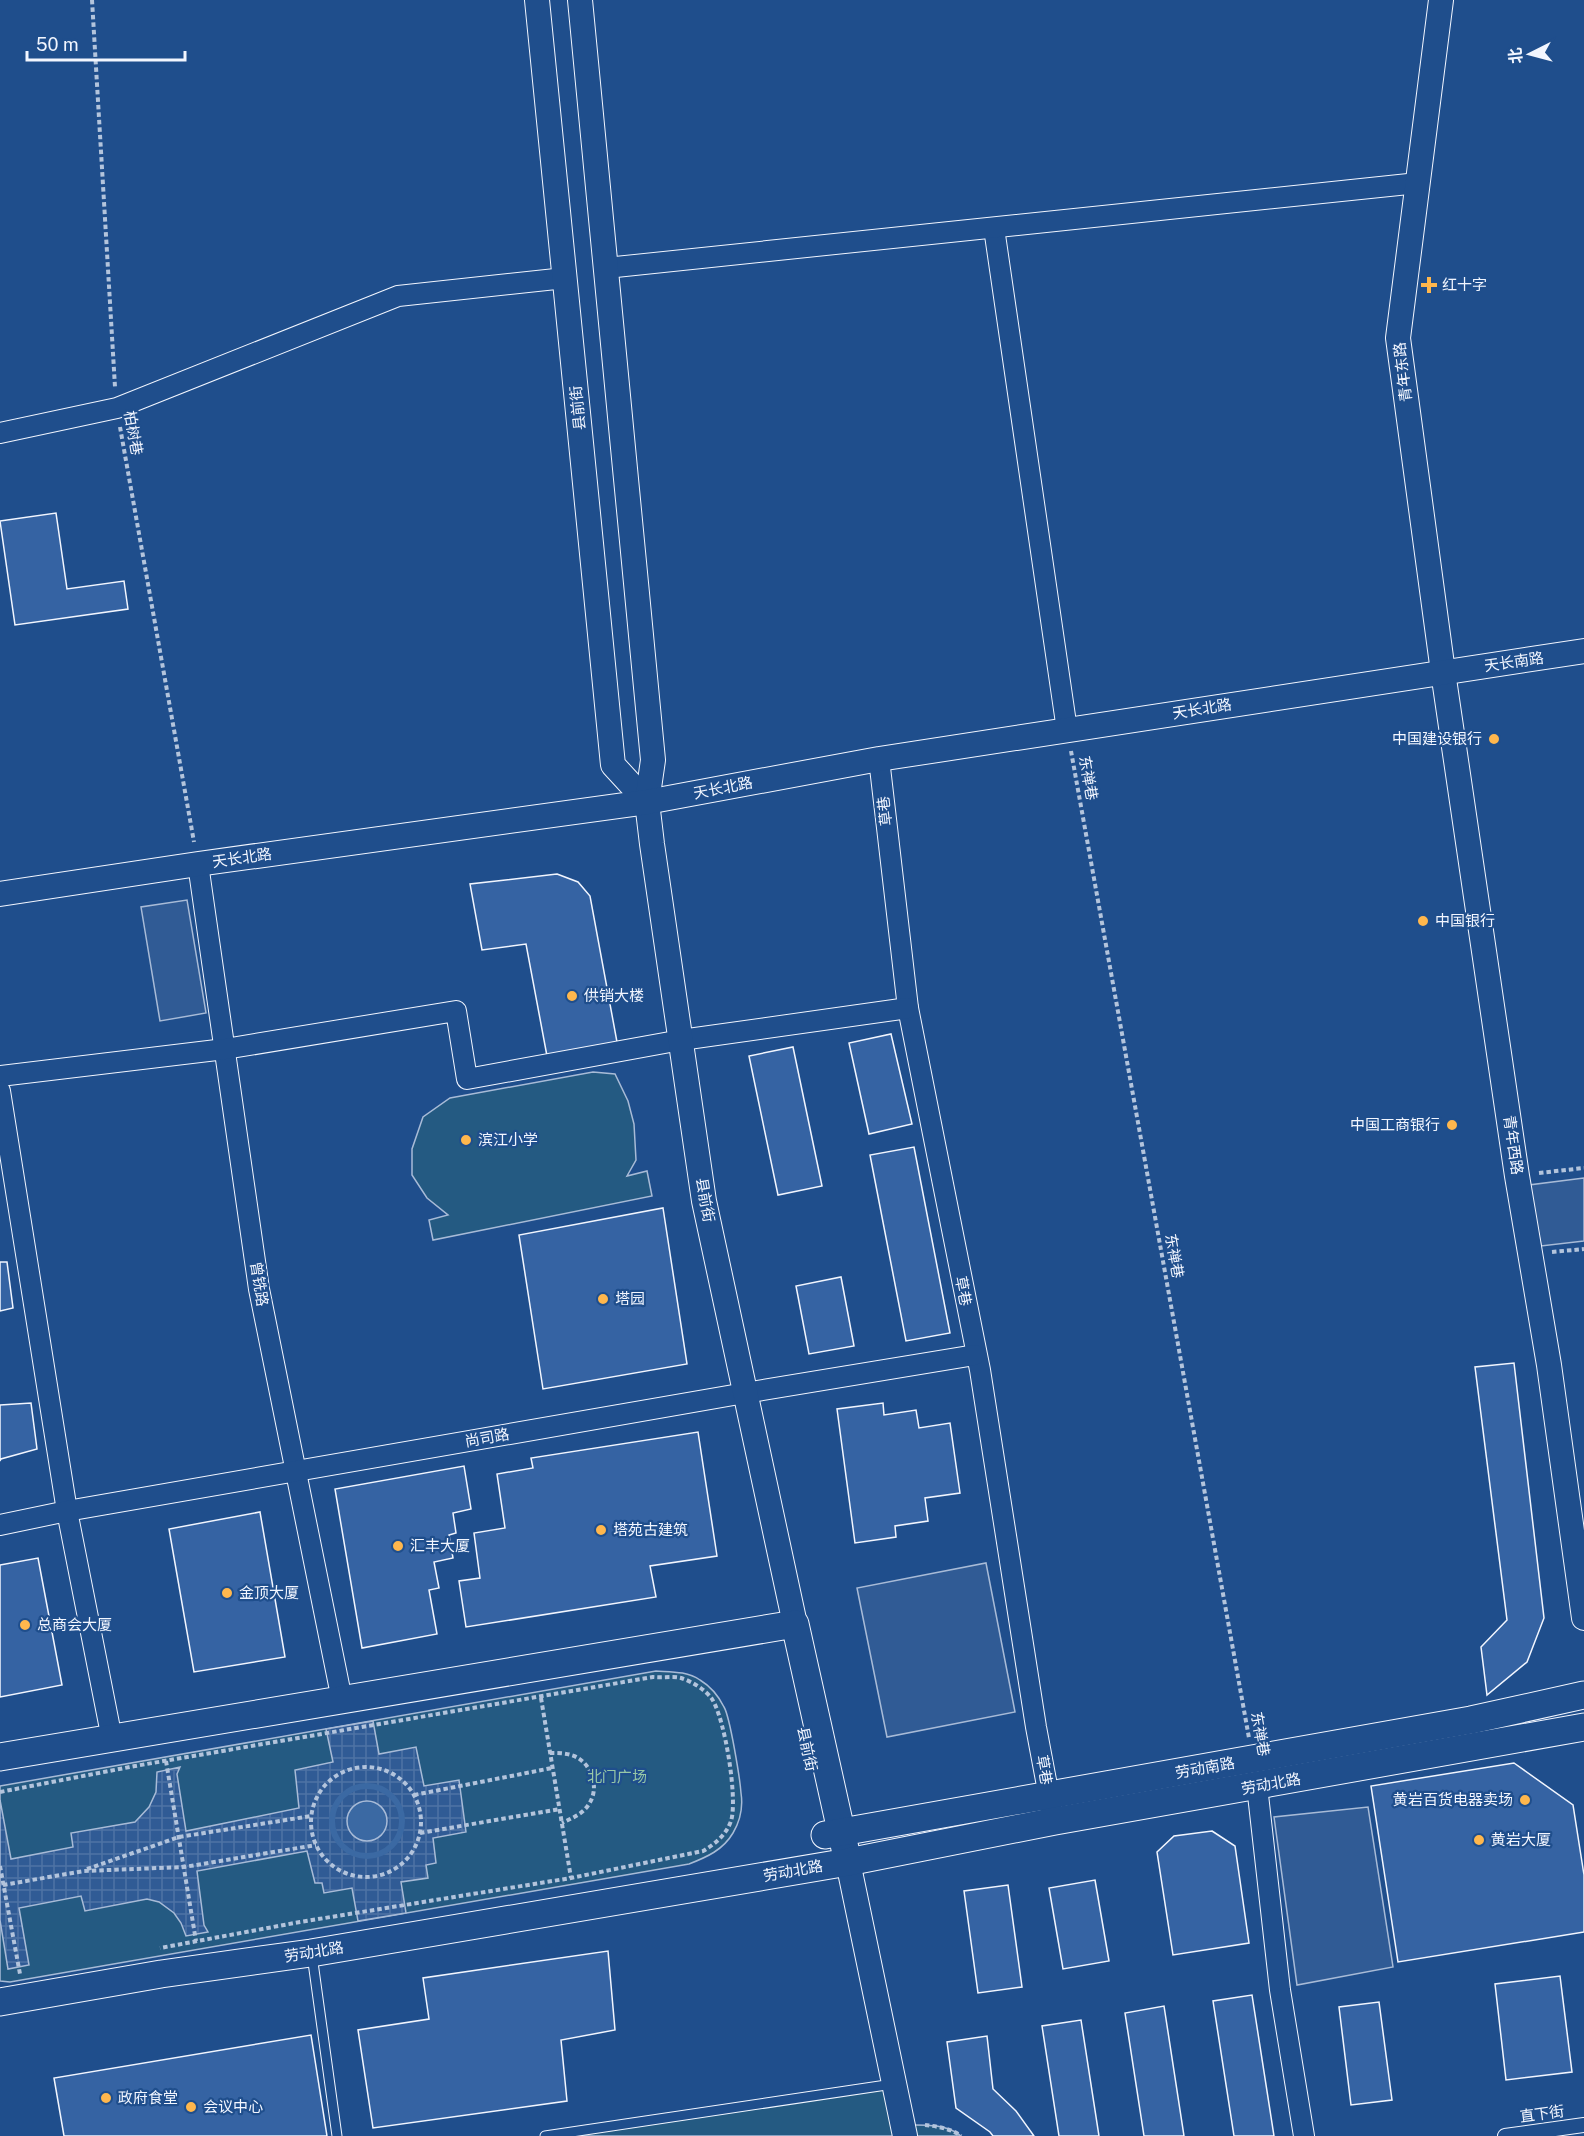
<svg xmlns="http://www.w3.org/2000/svg" width="1584" height="2136" viewBox="0 0 1584 2136" font-family="'Public Sans','Noto Sans SC',sans-serif">
<defs>
<pattern id="plaza-grid" width="8" height="8" patternUnits="userSpaceOnUse" patternTransform="scale(1.5)"><rect width="8" height="8" fill="#305b95"/><path d="M0 4h8M4 0v8" fill="none" stroke="#4e73a5"/></pattern>
</defs>
<rect width="100%" height="100%" fill="#1f4e8c"/>
<g fill="#245a82" stroke="#a8bbd7" stroke-width="1.5">
<path d="M593,1072L615,1074L628,1101L634,1124L636,1160L627,1176L647,1171L652,1196L433,1240L429,1220L448,1215L427,1198L412,1175V1149L423,1117L450,1098Z"/>
<path d="M656,1671C671,1672 687,1671 700,1680C710,1686 719,1697 724,1707C730,1717 740,1779 741,1793C743,1806 740,1821 733,1833C723,1850 707,1857 689,1864L10,1982L0,1981V1786Z"/>
<path d="M894,2084L903,2125C921,2125 946,2123 961,2136H545Z"/>
</g>
<g fill="#305b95" stroke="#a8bbd7" stroke-width="1.5">
<path d="M187,900L206,1013L160,1021L141,907Z"/>
<path d="M1584,1178V1241L1541,1246L1529,1185Z"/>
<path d="M986,1563L1015,1712L887,1737L857,1588Z"/>
<path d="M1368,1807L1393,1967L1297,1985L1274,1817Z"/>
</g>
<path fill="url(#plaza-grid)" stroke="#a8bbd7" stroke-width="1.5" d="M373,1721L379,1754L416,1747L424,1786L459,1780L466,1832L433,1838L436,1863L426,1865L428,1878L401,1882L406,1913L358,1921L352,1888L324,1893L322,1883H315L307,1851L197,1871L204,1925L208,1932L186,1936L181,1923L174,1913L159,1902L147,1899L85,1911L81,1896L19,1908L29,1965L8,1969L0,1920V1800L11,1859L73,1847L71,1833L135,1822L149,1807L156,1792L157,1772L180,1767L177,1774L186,1831L299,1808L295,1770L333,1762L326,1729Z"/>
<circle fill="#3b69a3" stroke="#a8bbd7" stroke-width="1.5" cx="367" cy="1821" r="20"/>
<g fill="none" stroke-linecap="round" stroke-linejoin="round">
<circle stroke="#3b69a3" stroke-width="6" cx="367" cy="1821" r="35"/>
</g>
<g fill="#3563a3" stroke="#f2f6ff" stroke-width="1.5">
<path d="M56,513L67,589L124,581L128,609L15,625L0,521Z"/>
<path d="M557,874L578,882L590,896L617,1042L547,1056L526,944L482,950L470,884Z"/>
<path d="M891,1034L912,1124L869,1134L849,1043Z"/>
<path d="M793,1047L822,1186L778,1195L749,1056Z"/>
<path d="M914,1147L950,1333L906,1341L870,1155Z"/>
<path d="M663,1208L687,1364L543,1389L519,1235Z"/>
<path d="M0,1262H7L13,1308L0,1311Z"/>
<path d="M841,1277L854,1346L809,1354L796,1286Z"/>
<path d="M1514,1363L1544,1618L1527,1662L1487,1695L1481,1647L1507,1620L1475,1367Z"/>
<path d="M31,1403L37,1449L1,1459L0,1461V1405Z"/>
<path d="M883,1403L884,1415L916,1410L919,1428L950,1423L960,1493L925,1498L928,1521L895,1526L896,1537L855,1543L837,1409Z"/>
<path d="M698,1432L717,1556L650,1566L656,1597L466,1627L459,1581L480,1578L474,1533L505,1528L497,1474L533,1468L531,1458Z"/>
<path d="M464,1466L471,1509L453,1513L456,1533L449,1535L453,1558L434,1562L439,1588L429,1590L437,1634L362,1648L335,1489Z"/>
<path d="M260,1512L285,1657L194,1672L169,1529Z"/>
<path d="M38,1558L62,1685L0,1697V1565Z"/>
<path d="M1514,1763L1573,1805L1584,1875V1932L1398,1962L1371,1786Z"/>
<path d="M1212,1831L1235,1846L1249,1943L1173,1955L1157,1852L1174,1836Z"/>
<path d="M1095,1880L1109,1961L1063,1969L1049,1888Z"/>
<path d="M1008,1885L1022,1987L978,1993L964,1891Z"/>
<path d="M608,1951L615,2030L561,2040L567,2101L373,2128L358,2030L429,2019L423,1978Z"/>
<path d="M1560,1976L1572,2072L1506,2080L1495,1984Z"/>
<path d="M1252,1995L1274,2136H1234L1213,2001Z"/>
<path d="M1379,2002L1392,2100L1351,2105L1339,2007Z"/>
<path d="M1164,2006L1184,2136H1144L1125,2013Z"/>
<path d="M1081,2020L1099,2136H1059L1042,2026Z"/>
<path d="M311,2035L327,2136H64L54,2078Z"/>
<path d="M987,2036L993,2089L1016,2111L1034,2136H993L990,2132L956,2108L947,2042Z"/>
</g>
<g fill="none" stroke-linecap="round" stroke-linejoin="round">
<defs>
<g id="service">
<path d="M312,1955L337,2136"/>
<path d="M545,2136L893,2084"/>
</g>
<path id="pedestrian" d="M1505,2136L1584,2125"/>
<g id="minor">
<path d="M994,228L1067,730"/>
<path d="M606,268L1418,183"/>
<path d="M0,433L117,408L398,296L565,278"/>
<path d="M879,759L908,1008L980,1370L1036,1727L1051,1807"/>
<path d="M198,864L259,1289L342,1700"/>
<path d="M0,1076L225,1049L456,1011L467,1079L681,1040L908,1008"/>
<path d="M0,1091L67,1511L112,1739"/>
<path d="M0,1525L67,1511L745,1393L975,1355"/>
<path d="M1257,1786L1280,1990L1304,2136"/>
</g>
<g id="tertiary">
<path d="M537,0L613,765L647,802"/>
<path d="M580,0L653,760L647,802L652,844L704,1201L795,1624"/>
<path d="M1441,0L1398,338L1443,672L1517,1176L1549,1365L1584,1618"/>
<path d="M0,894L198,864L647,802L879,759L1584,651"/>
<path d="M848,1862L905,2136"/>
</g>
<g id="secondary">
<path d="M0,1757L795,1624L848,1862"/>
<path d="M825,1835L1471,1720L1584,1695"/>
<path d="M0,2002L161,1974L311,1953L848,1862L1055,1821L1584,1727"/>
</g>
</defs>
<use href="#service" stroke="#f2f6ff" stroke-width="11"/>
<use href="#pedestrian" stroke="#f2f6ff" stroke-width="16"/>
<use href="#minor" stroke="#f2f6ff" stroke-width="22"/>
<use href="#tertiary" stroke="#f2f6ff" stroke-width="26"/>
<use href="#secondary" stroke="#f2f6ff" stroke-width="29"/>
<g stroke="#b3c4dc" stroke-width="4" stroke-dasharray="4.5 3" stroke-linecap="butt">
<path d="M92,0L115,387"/>
<path d="M120,427L194,842"/>
<path d="M1071,751L1249,1738"/>
<path d="M1539,1173L1584,1168"/>
<path d="M1552,1252L1584,1249"/>
<path d="M541,1698L571,1878"/>
<path d="M550,1753C559,1753 570,1753 578,1758C593,1767 599,1789 589,1804C583,1814 572,1818 562,1823"/>
<path d="M166,1761L196,1941"/>
<circle cx="366" cy="1822" r="55"/>
<path d="M0,1792L135,1766L653,1677C662,1678 673,1676 681,1678C691,1681 706,1690 712,1699C725,1719 738,1799 731,1821C726,1835 715,1844 703,1851L571,1878L300,1922L160,1948"/>
<path d="M414,1795L552,1768"/>
<path d="M420,1833L560,1809"/>
<path d="M0,1866L20,1974"/>
<path d="M87,1869L179,1837L311,1816"/>
<path d="M3,1885L84,1871L184,1867L316,1845"/>
<path d="M925,2125C936,2126 952,2129 961,2136"/>
</g>
<use href="#service" stroke="#1f4e8c" stroke-width="9"/>
<use href="#pedestrian" stroke="#1f4e8c" stroke-width="14"/>
<use href="#minor" stroke="#1f4e8c" stroke-width="20"/>
<use href="#tertiary" stroke="#1f4e8c" stroke-width="24"/>
<use href="#secondary" stroke="#1f4e8c" stroke-width="27"/>
</g>
<g fill="#ffb74d" stroke="#1f4e8c" stroke-width="2">
<path d="M1426 276h6v6h6v6h-6v6h-6v-6h-6v-6h6z"/>
<circle cx="1494" cy="739" r="6"/>
<circle cx="1423" cy="921" r="6"/>
<circle cx="572" cy="996" r="6"/>
<circle cx="1452" cy="1125" r="6"/>
<circle cx="466" cy="1140" r="6"/>
<circle cx="603" cy="1299" r="6"/>
<circle cx="601" cy="1530" r="6"/>
<circle cx="398" cy="1546" r="6"/>
<circle cx="227" cy="1593" r="6"/>
<circle cx="25" cy="1625" r="6"/>
<circle cx="1525" cy="1800" r="6"/>
<circle cx="1479" cy="1840" r="6"/>
<circle cx="106" cy="2098" r="6"/>
<circle cx="191" cy="2107" r="6"/>
</g>
<g text-anchor="middle" stroke-width="4.5" stroke-linejoin="round" paint-order="stroke">
<g font-size="15" fill="#f2f6ff" stroke="#1f4e8c" text-anchor="start">
<text x="1442" y="290">红十字</text>
<text x="1482" y="744" text-anchor="end">中国建设银行</text>
<text x="1435" y="926">中国银行</text>
<text x="584" y="1001">供销大楼</text>
<text x="1440" y="1130" text-anchor="end">中国工商银行</text>
<text x="478" y="1145">滨江小学</text>
<text x="615" y="1304">塔园</text>
<text x="613" y="1535">塔苑古建筑</text>
<text x="410" y="1551">汇丰大厦</text>
<text x="239" y="1598">金顶大厦</text>
<text x="37" y="1630">总商会大厦</text>
<text x="1513" y="1805" text-anchor="end">黄岩百货电器卖场</text>
<text x="1491" y="1845">黄岩大厦</text>
<text x="118" y="2103">政府食堂</text>
<text x="203" y="2112">会议中心</text>
</g>
<g font-size="15" fill="#f2f6ff" stroke="#1f4e8c">
<text transform="translate(1403 372) rotate(-97)" y="5">青年东路</text>
<text transform="translate(578 408) rotate(-96)" y="5">县前街</text>
<text transform="translate(133 433) rotate(80)" y="5">柏树巷</text>
<text transform="translate(1514 662) rotate(-8)" y="5">天长南路</text>
<text transform="translate(1202 709) rotate(-9)" y="5">天长北路</text>
<text transform="translate(1088 778) rotate(80)" y="5">东禅巷</text>
<text transform="translate(723 788) rotate(-11)" y="5">天长北路</text>
<text transform="translate(885 811) rotate(-97)" y="5">草巷</text>
<text transform="translate(242 858) rotate(-8)" y="5">天长北路</text>
<text transform="translate(1513 1145) rotate(82)" y="5">青年西路</text>
<text transform="translate(705 1200) rotate(80)" y="5">县前街</text>
<text transform="translate(1174 1256) rotate(80)" y="5">东禅巷</text>
<text transform="translate(259 1284) rotate(81)" y="5">曾铣路</text>
<text transform="translate(963 1291) rotate(79)" y="5">草巷</text>
<text transform="translate(487 1438) rotate(-10)" y="5">尚司路</text>
<text transform="translate(1260 1734) rotate(80)" y="5">东禅巷</text>
<text transform="translate(807 1749) rotate(78)" y="5">县前街</text>
<text transform="translate(1205 1768) rotate(-10)" y="5">劳动南路</text>
<text transform="translate(1044 1770) rotate(80)" y="5">草巷</text>
<text transform="translate(1271 1784) rotate(-10)" y="5">劳动北路</text>
<text transform="translate(793 1871) rotate(-10)" y="5">劳动北路</text>
<text transform="translate(314 1952) rotate(-9)" y="5">劳动北路</text>
<text transform="translate(1542 2114) rotate(-8)" y="5">直下街</text>
</g>
<g font-size="15" fill="#97c8a6" stroke="#1f4e8c">
<text x="617" y="1782">北门广场</text>
</g>
</g>
<g transform="translate(1530 54) rotate(264)" stroke="#1f4e8c" stroke-width="4.5" paint-order="stroke">
<path d="M0-4.5L10 22L0 15L-10 22Z" fill="#f2f6ff"/>
<text y="-9" font-size="16" font-weight="bold" text-anchor="middle" fill="#f2f6ff">北</text>
</g>
<path d="M27 51v9h158v-9" fill="none" stroke="#f2f6ff" stroke-width="3"/>
<text x="36" y="51" font-size="18" fill="#f2f6ff" stroke="#1f4e8c" stroke-width="4.5" paint-order="stroke">50 m</text>
</svg>
